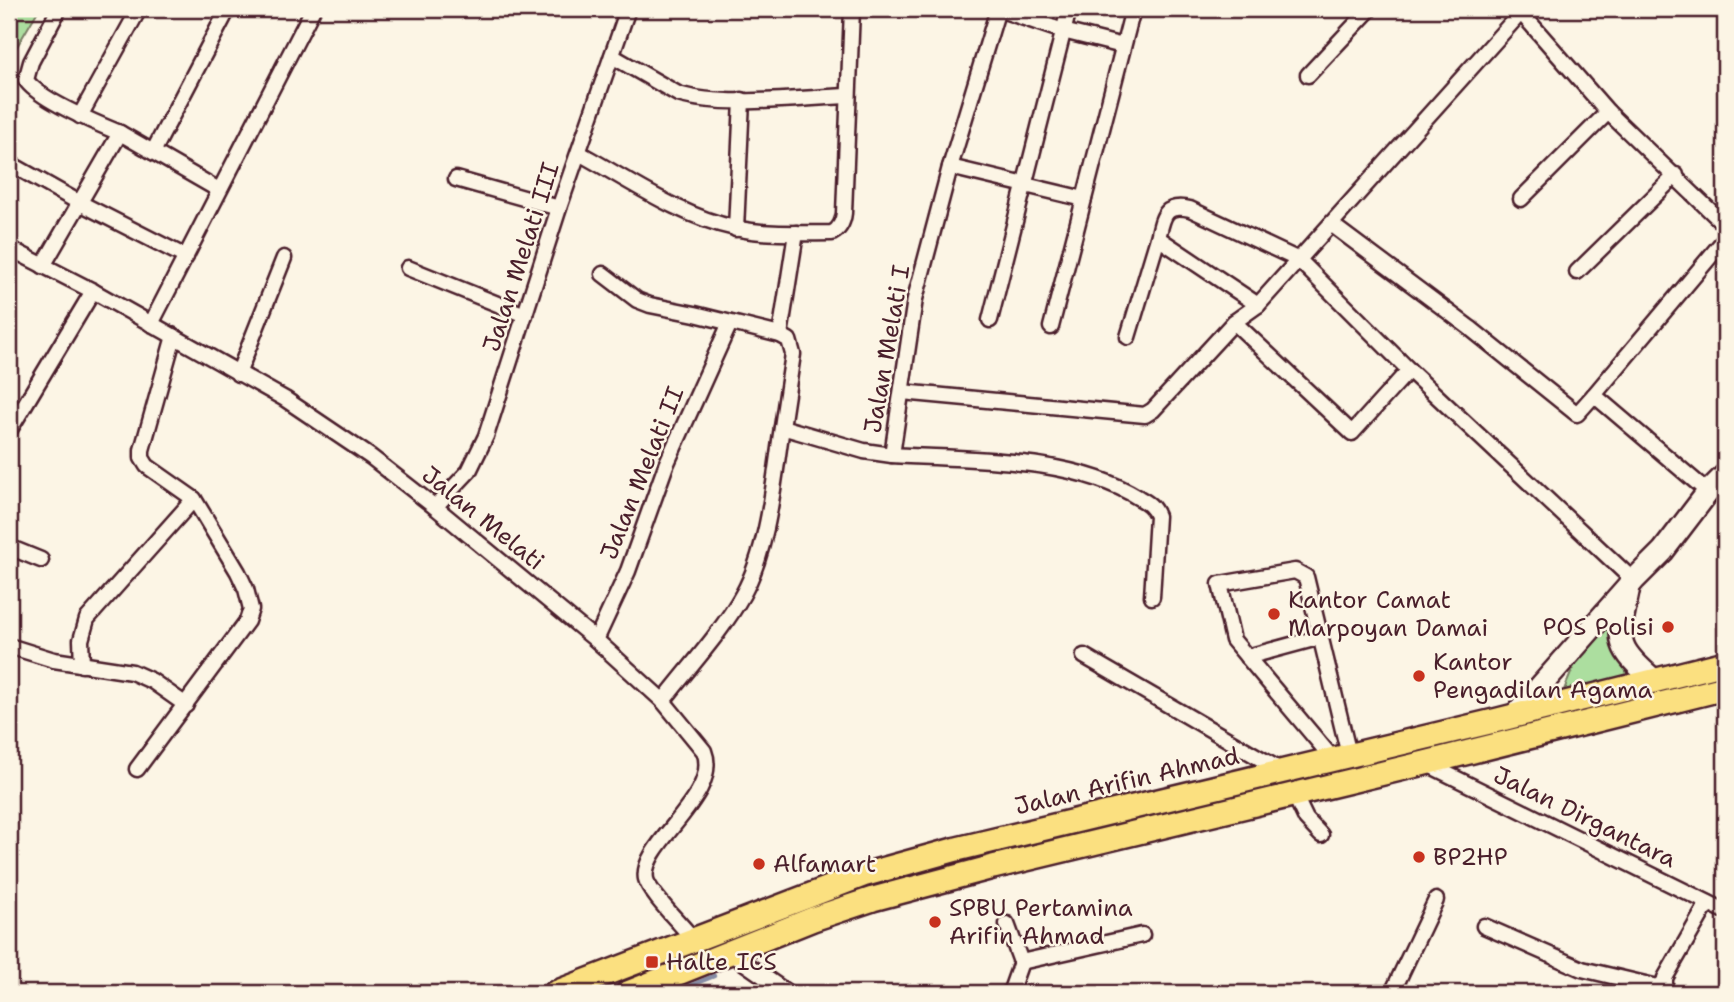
<svg xmlns="http://www.w3.org/2000/svg" width="1734" height="1002" viewBox="0 0 1734 1002" font-family="'Shantell Sans',sans-serif">
<rect width="100%" height="100%" fill="#fcf5e5"/>
<filter id="ink" filterUnits="userSpaceOnUse"><feTurbulence type="fractalNoise" baseFrequency=".0143" numOctaves="2"/><feDisplacementMap in="SourceGraphic" scale="14" xChannelSelector="R" yChannelSelector="G"/><feConvolveMatrix kernelMatrix="1 2 1 2 8 2 1 2 1" color-interpolation-filters="sRGB"/></filter>
<g filter="url(#ink)">
<g fill="#acde9f" stroke="#7b7e65" stroke-width="2">
<path d="M9,9H39L9,60Z"/>
<path d="M1610,624L1629,680L1561,697L1576,661Z"/>
</g>
<g fill="none" stroke-linecap="round" stroke-linejoin="round">
<path stroke="#868ca5" stroke-width="4.5" d="M672,993L714,976"/>
<defs>
<g id="minor">
<path d="M59,9L31,62L26,80C38,99 98,124 120,133"/>
<path d="M998,9L1063,31L1123,46"/>
<path d="M1518,9L1608,112L1725,225"/>
<path d="M612,56L678,94C723,108 799,98 848,96"/>
<path d="M1308,75L1370,9"/>
<path d="M80,116L139,9"/>
<path d="M153,152L228,9"/>
<path d="M579,153C629,180 679,216 735,228C764,235 802,233 832,233C840,229 843,222 844,213L852,9"/>
<path d="M9,163L80,203L186,257"/>
<path d="M950,167L1084,199"/>
<path d="M456,179L559,208"/>
<path d="M1521,199L1608,112"/>
<path d="M1331,224L1470,328L1577,414L1594,395"/>
<path d="M736,229L742,100"/>
<path d="M9,248L93,291L285,399L371,457L435,507L596,640L663,701L704,751C722,796 639,844 646,879C649,893 683,926 693,939"/>
<path d="M43,266L120,133L219,190"/>
<path d="M408,268L525,315"/>
<path d="M1577,272L1676,175"/>
<path d="M603,274L637,300L650,305L695,314L780,335L789,340L793,354L782,427"/>
<path d="M1258,305L1158,238C1163,217 1164,203 1190,209L1299,260L1409,370L1634,581"/>
<path d="M990,320L1069,9"/>
<path d="M1234,322L1352,433L1409,370"/>
<path d="M151,324L313,9"/>
<path d="M1051,327L1133,9"/>
<path d="M780,335L796,233"/>
<path d="M1128,337L1158,238"/>
<path d="M238,374L284,258"/>
<path d="M902,392L1145,415L1153,410L1234,322L1258,305L1524,9"/>
<path d="M9,431L93,291"/>
<path d="M892,455C970,460 1072,456 1139,498C1148,503 1153,506 1157,516L1152,597"/>
<path d="M1708,492L1594,395L1725,239"/>
<path d="M435,507L469,471L486,436L559,208L628,9"/>
<path d="M9,547L41,560"/>
<path d="M596,640L628,571L666,465L730,323"/>
<path d="M9,646L54,660L132,672L152,681L186,705"/>
<path d="M1084,656L1282,771"/>
<path d="M1247,657L1321,637"/>
<path d="M82,665L81,640L87,619L194,499"/>
<path d="M663,701C690,666 722,632 743,594C769,547 774,479 782,427L864,451L892,455L915,299L950,167L998,9"/>
<path d="M1333,759L1233,640L1220,584L1295,571L1306,577L1349,755"/>
<path d="M1425,763L1725,911"/>
<path d="M137,769L247,621L251,609L246,589L238,572L194,499L147,466L142,458V450L174,336"/>
<path d="M1294,794L1306,819L1321,835"/>
<path d="M1007,924L1021,962"/>
<path d="M1484,926L1582,969L1658,987L1663,983"/>
<path d="M730,953L788,993"/>
<path d="M1665,991V978L1708,903"/>
<path d="M1010,993L1021,962L1142,935"/>
<path d="M1392,993L1436,900"/>
</g>
<g id="secondary">
<path d="M1629,587C1619,639 1611,644 1654,680"/>
<path d="M1515,715L1635,579L1663,551L1708,492L1725,475"/>
</g>
<g id="primary">
<path d="M555,993L863,875L957,849L1498,720L1725,663"/>
<path d="M628,993L813,919L873,899L993,867L1425,763L1725,688"/>
</g>
</defs>
<use href="#minor" stroke="#4a1f2b" stroke-width="19"/>
<use href="#secondary" stroke="#4a1f2b" stroke-width="26"/>
<use href="#primary" stroke="#4a1f2b" stroke-width="28"/>
<use href="#minor" stroke="#fcf5e5" stroke-width="14"/>
<use href="#secondary" stroke="#fcf5e5" stroke-width="21"/>
<use href="#primary" stroke="#fbe080" stroke-width="23"/>
</g>
</g>
<g fill="#c8321e" stroke="#fcf5e5" stroke-width="2.5">
<circle cx="1274" cy="614" r="7"/>
<circle cx="1668" cy="627" r="7"/>
<circle cx="1419" cy="676" r="7"/>
<circle cx="1419" cy="857" r="7"/>
<circle cx="759" cy="864" r="7"/>
<circle cx="935" cy="922" r="7"/>
<rect x="645" y="955" width="14" height="14" rx="3.5"/>
</g>
<g text-anchor="middle" stroke-width="5" stroke-linejoin="round" paint-order="stroke">
<g font-size="24" fill="#4a1f2b" stroke="#fcf5e5">
<text transform="translate(521 257) rotate(-72)" y="8">Jalan Melati III</text>
<text transform="translate(887 349) rotate(-80)" y="8">Jalan Melati I</text>
<text transform="translate(642 473) rotate(-68)" y="8">Jalan Melati II</text>
<text transform="translate(483 518) rotate(39)" y="8">Jalan Melati</text>
<text transform="translate(1127 781) rotate(-13)" y="8">Jalan Arifin Ahmad</text>
<text transform="translate(1585 817) rotate(26)" y="8">Jalan Dirgantara</text>
</g>
<g font-size="24" fill="#4a1f2b" stroke="#fcf5e5" text-anchor="start">
<text x="1288" y="608">Kantor Camat<tspan x="1288" dy="28">Marpoyan Damai</tspan></text>
<text x="1654" y="635" text-anchor="end">POS Polisi</text>
<text x="1433" y="670">Kantor<tspan x="1433" dy="28">Pengadilan Agama</tspan></text>
<text x="1433" y="865">BP2HP</text>
<text x="773" y="872">Alfamart</text>
<text x="949" y="916">SPBU Pertamina<tspan x="949" dy="28">Arifin Ahmad</tspan></text>
<text x="666" y="970">Halte ICS</text>
</g>
</g>
<rect width="1734" height="1002" fill="none" stroke="#fcf5e5" stroke-width="35"/>
<rect x="18" y="18" width="1699" height="967" fill="none" stroke="#4a1f2b" stroke-width="2.5" filter="url(#ink)"/>
</svg>
